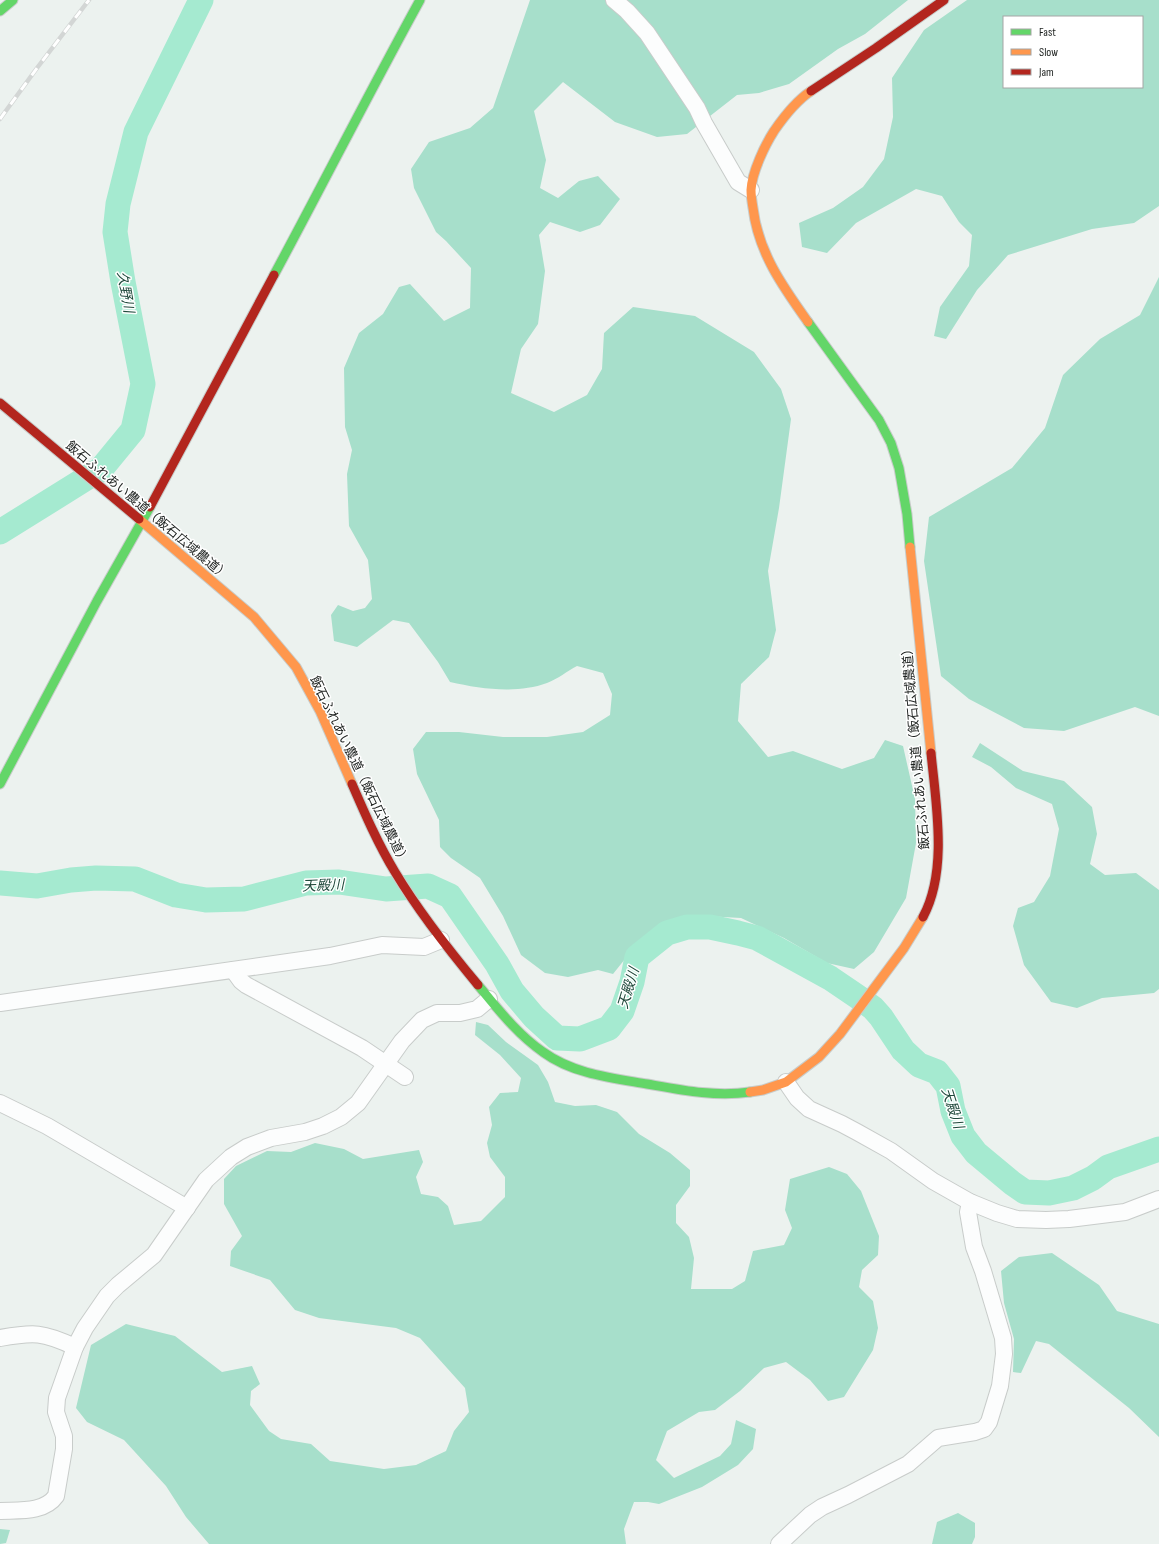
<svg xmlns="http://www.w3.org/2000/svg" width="1159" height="1544" viewBox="0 0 1159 1544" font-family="'Sofia Sans Condensed','Noto Sans JP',sans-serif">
<rect width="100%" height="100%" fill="#ecf2ef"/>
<g fill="#a7dfcb" fill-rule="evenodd">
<path d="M530,0H908L865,34L838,49L789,84L759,93L737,95L687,134L657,137L615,122L563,82L534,111L546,160L540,188L558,198L579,181L598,176L620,199L600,225L580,232L550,222L539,235L545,271L538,324L521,349L511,393L554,412L587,395L602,369L604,333L633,307L695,316L754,352L781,389L791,419L779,508L768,571L776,630L769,657L741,684L738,721L768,757L793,751L842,769L874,758L885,740L903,746L915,799L916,843L906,898L874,952L854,969L827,963L784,938L741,918L705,916L672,921L641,939L613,974L598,970L568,977L545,973L521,955L503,916L480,878L451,858L440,847L439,820L417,774L413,749L426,732H459L503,737H547L583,732L610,715L612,694L603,673L577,666C567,671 558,679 547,683C517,694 481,689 450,682L438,662L409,623L393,620L357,647L334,641L331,615L338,605L353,611L365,608L372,599L368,560L349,526L347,474L352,450L345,427L344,368L359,333L383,314L399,287L410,284L444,321L470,308L471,268L446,241L436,232L414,188L411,169L429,142L470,128L493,108Z"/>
<path d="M967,0H1159V206L1134,223L1092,229L1008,255L977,290L946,339L934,336L940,307L969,266L972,235L959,222L942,196L916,189L856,223L827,253L802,247L799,223L833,208L863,187L884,159L893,117L892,78L924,30ZM1004,17H1142V87H1004Z"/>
<path d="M1159,277V716L1135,707L1064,731L1024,728L969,699L941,676L924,561L929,517L1012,468L1045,428L1063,375L1100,339L1140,315Z"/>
<path d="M980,743L1023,771L1064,781L1092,807L1097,834L1090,864L1105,875L1136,873L1159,890V989L1154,993L1102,998L1077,1008L1051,1002L1024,965L1013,926L1018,908L1034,902L1050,876L1059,829L1052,804L1016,788L991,767L972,757Z"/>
<path d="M476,1022L488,1025L506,1042L538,1065L548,1082L555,1102L575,1106L596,1105L617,1112L639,1134L670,1153L690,1170V1186L676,1205V1223L689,1237L694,1258L691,1289H732L745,1281L753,1251L784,1245L792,1228L785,1210L790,1179L829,1167L847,1174L861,1191L879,1236L878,1255L862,1270L859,1287L873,1301L878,1328L873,1350L844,1397L828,1401L810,1380L786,1362L764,1368L740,1391L715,1410L699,1412L667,1431L656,1460L674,1478L720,1456L731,1444L736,1420L756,1429L753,1449L738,1465L702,1487L659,1504L648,1502H634L624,1529L626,1544H209L186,1517L166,1486L124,1440L87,1422L76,1408L91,1345L126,1324L175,1336L222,1372L252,1366L260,1384L251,1391L250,1405L269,1431L281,1439L311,1444L330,1461L384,1469L416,1465L446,1451L454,1431L469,1412L465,1388L420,1338L396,1328L319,1318L295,1310L270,1280L230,1266L231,1251L242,1236L224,1204V1179L236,1166L267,1151L291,1152L315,1143L344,1149L363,1159L419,1150L423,1162L416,1177L421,1194L438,1197L448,1206L454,1225L481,1221L505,1197V1177L490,1157L487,1143L492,1125L489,1107L500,1093L518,1092L521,1078L500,1055L475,1035Z"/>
<path d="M1052,1253L1099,1285L1117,1311L1159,1324V1437L1129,1408L1049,1344L1036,1341L1021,1373L1013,1372L1014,1339L1004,1303L1001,1271L1019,1257Z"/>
<path d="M958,1513L975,1523V1537L972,1544H932L937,1522Z"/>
<path d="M0,1529L10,1530L6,1543L0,1544Z"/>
</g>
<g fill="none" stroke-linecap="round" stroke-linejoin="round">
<g stroke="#a5ead0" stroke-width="25">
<path d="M0,532L101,469L133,430L143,384L123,282L115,232L118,204L136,132L201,0"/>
<path d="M0,883L37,886L71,880L96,878L135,879L176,895L206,900L244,899L306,883L339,882L386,889L428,886L450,896L497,964L512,991L534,1017L557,1038L580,1039L609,1028L622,1011L632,982L637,957L667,933L687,927H710L738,933L757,938L830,978L858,997L873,1008L881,1017L903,1050L919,1065L937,1072L948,1086L953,1111L963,1136L976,1153L1012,1183L1025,1192L1049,1193L1073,1188L1093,1178L1108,1167L1159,1149"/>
</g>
<defs>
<g id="street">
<path d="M614,0L627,11L647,33L697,108L704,123L738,182L751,190"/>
<path d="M233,970L241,981L246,985L362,1048L405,1077"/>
<path d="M0,1003L330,956L382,945L424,947L441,940"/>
<path d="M786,1082L797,1098L809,1109L842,1124L857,1132L891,1151L933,1181L970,1202L997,1213L1017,1219L1046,1220L1069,1219L1125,1212L1159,1199"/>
<path d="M0,1103L47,1126L187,1208"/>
<path d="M0,1338C34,1332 43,1332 75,1347"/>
<path d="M0,1511C19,1510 44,1513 56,1496L64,1449V1436L56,1412L57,1398L75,1347L85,1328L107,1296L118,1285L154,1255L206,1180L231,1157L247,1147L271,1138L305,1132L323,1126L341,1117L358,1103L402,1041L422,1020L437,1013H460L477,1009L489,999"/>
<path d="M779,1544L810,1515L822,1507L848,1495L908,1464L938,1438L975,1432L984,1429L989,1422L1000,1386L1004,1354L1003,1338L983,1271L974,1247L968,1212L970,1202"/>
</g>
<g id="fast">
<path d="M0,11L13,0"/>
<path d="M274,275C323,184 370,91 420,0"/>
<path d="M808,322L879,420L891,443L899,468L907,514L910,547"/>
<path d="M0,784L97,601L150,507"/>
<path d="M478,985C498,1009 517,1034 543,1052C573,1074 612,1078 647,1084C681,1090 715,1097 750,1092"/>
</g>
<g id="slow">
<path d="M808,322C783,287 758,252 753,208C752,202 751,196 751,190C752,172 765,145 774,131C785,115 796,101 811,91"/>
<path d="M139,519L254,617L296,667L320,711L352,784"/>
<path d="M910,547L931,753"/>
<path d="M750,1092L763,1090L786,1082L819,1057L840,1034L904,948L923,917"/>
</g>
<g id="jam">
<path d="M811,91L876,48L944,0"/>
<path d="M0,403L139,519"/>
<path d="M150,507L274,275"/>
<path d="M352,784C365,814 378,844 395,872C419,912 448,949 478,985"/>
<path d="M923,917C948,871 936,804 931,753"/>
</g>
</defs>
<use href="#street" stroke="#c8ccca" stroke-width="18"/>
<use href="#fast" stroke="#c8ccca" stroke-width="11"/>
<use href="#slow" stroke="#c8ccca" stroke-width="11"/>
<use href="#jam" stroke="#c8ccca" stroke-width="11"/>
<use href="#street" stroke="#fcfdfd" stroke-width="16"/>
<use href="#fast" stroke="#63d668" stroke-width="9"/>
<use href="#slow" stroke="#ff974d" stroke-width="9"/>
<use href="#jam" stroke="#b3261e" stroke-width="9"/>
<defs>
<path id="rail" d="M0,119L37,68L89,0"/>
</defs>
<use href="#rail" stroke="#d3d6d5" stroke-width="4.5"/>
<use href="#rail" stroke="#fff" stroke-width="3" stroke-dasharray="9" stroke-linecap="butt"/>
</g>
<g text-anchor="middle" stroke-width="3" stroke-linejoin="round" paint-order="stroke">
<g font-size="13" fill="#1d211f" stroke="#fff">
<text transform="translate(148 510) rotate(40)" y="5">飯石ふれあい農道（飯石広域農道）</text>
<text transform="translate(915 746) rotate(-95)" y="5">飯石ふれあい農道（飯石広域農道）</text>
<text transform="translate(360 770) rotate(64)" y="5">飯石ふれあい農道（飯石広域農道）</text>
</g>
<g font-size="14" font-style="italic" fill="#1f493b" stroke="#fff">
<text transform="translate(126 292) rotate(80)" y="5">久野川</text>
<text transform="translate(323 885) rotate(-2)" y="5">天殿川</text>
<text transform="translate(628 988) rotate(-73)" y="5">天殿川</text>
<text transform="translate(953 1108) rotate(72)" y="5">天殿川</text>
</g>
</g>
<rect x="1003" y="16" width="140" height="72" fill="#ffffff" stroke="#a5a6a5"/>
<rect x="1011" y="29" width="20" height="6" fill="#63d668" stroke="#a5a6a5"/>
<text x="1039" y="36" font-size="12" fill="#1d211f">Fast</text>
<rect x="1011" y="49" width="20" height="6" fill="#ff974d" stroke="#a5a6a5"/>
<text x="1039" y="56" font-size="12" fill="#1d211f">Slow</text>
<rect x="1011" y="69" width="20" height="6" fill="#b3261e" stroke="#a5a6a5"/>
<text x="1039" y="76" font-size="12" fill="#1d211f">Jam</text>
</svg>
